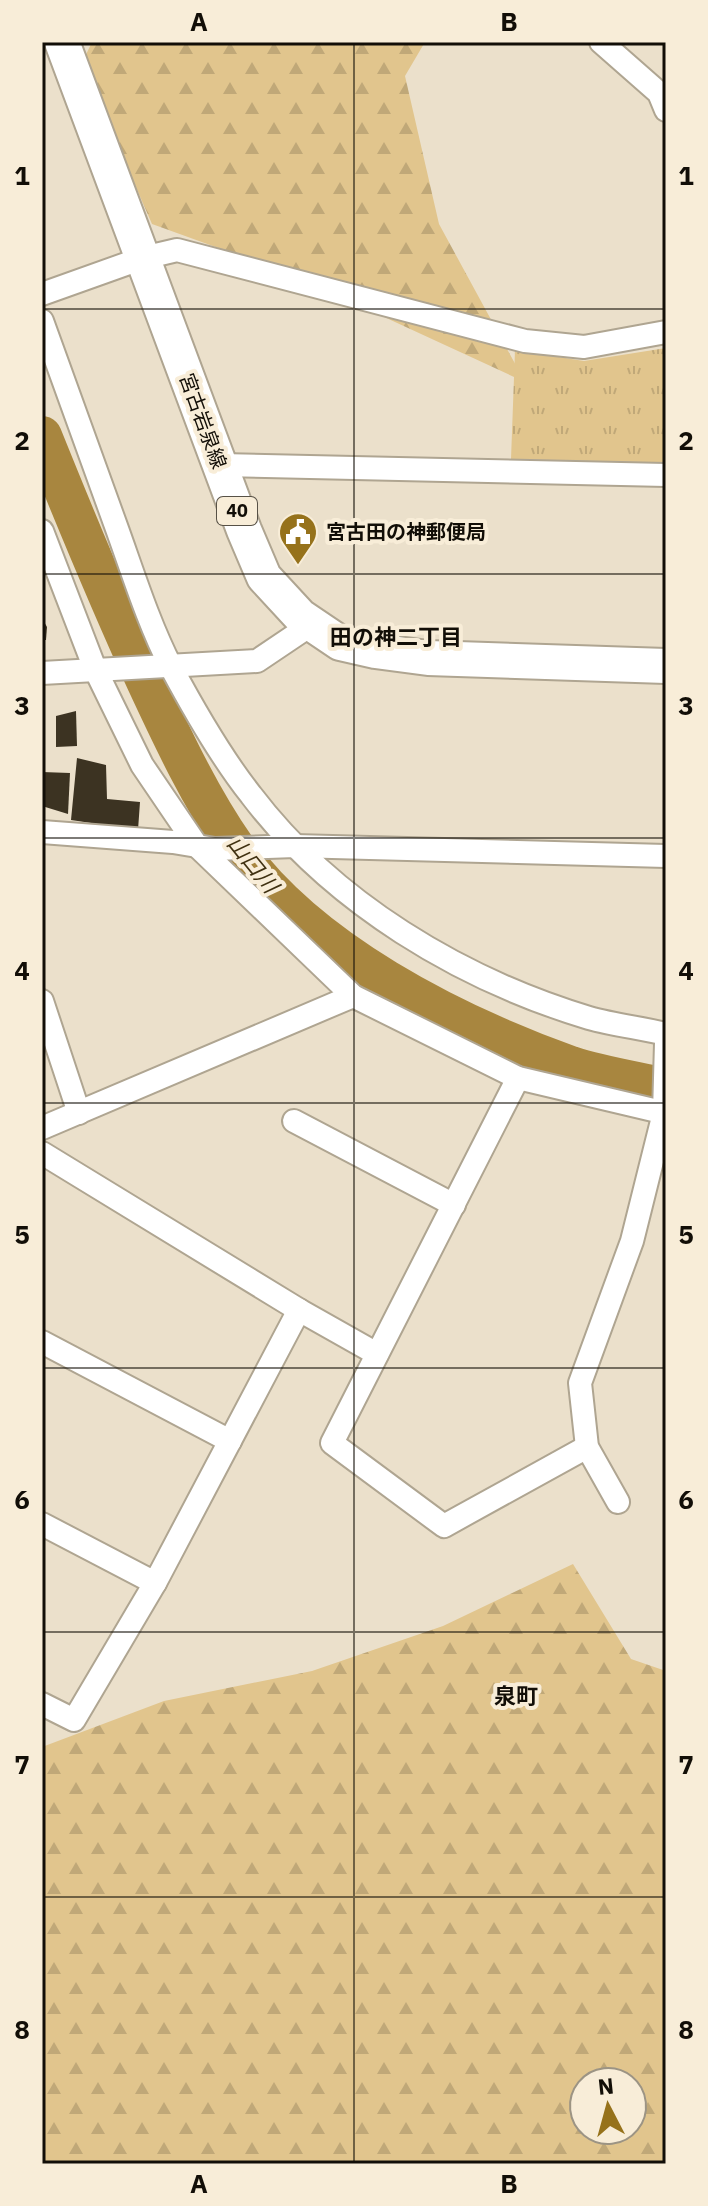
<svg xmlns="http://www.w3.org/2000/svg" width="708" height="2206" viewBox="0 0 708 2206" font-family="'IBM Plex Sans','Noto Sans JP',sans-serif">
<defs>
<pattern id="forest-firs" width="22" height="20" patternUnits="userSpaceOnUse" patternTransform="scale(2)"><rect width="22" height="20" fill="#e1c58d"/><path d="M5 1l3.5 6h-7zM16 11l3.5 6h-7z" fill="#c0a878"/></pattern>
<pattern id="park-tufts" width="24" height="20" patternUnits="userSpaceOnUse" patternTransform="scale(2)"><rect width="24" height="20" fill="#e1c58d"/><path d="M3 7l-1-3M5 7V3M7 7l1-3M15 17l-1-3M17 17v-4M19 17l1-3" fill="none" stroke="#c0a878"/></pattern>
</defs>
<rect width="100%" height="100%" fill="#ebe0cb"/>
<g fill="url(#forest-firs)" fill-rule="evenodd">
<path d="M92,42H425L405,76L439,224L525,382L293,275L152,224L82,63Z"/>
<path d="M573,1564L631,1659L666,1671V2164H42V1747L164,1701L312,1671L443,1626ZM584,2082H632V2130H584Z"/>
</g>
<path fill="url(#park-tufts)" d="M666,348V464L511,459L515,350L584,361Z"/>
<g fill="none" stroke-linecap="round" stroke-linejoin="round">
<path stroke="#a8863f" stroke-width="40" d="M42,436C75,518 109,600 146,681C172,737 200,797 235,847C308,951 454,1024 571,1066C601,1076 635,1081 666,1088"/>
</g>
<g fill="#3c3322">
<path d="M42,618L47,627L46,640H42Z"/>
<path d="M76,711L77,746L56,747V716Z"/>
<path d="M77,758L106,765L107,799L140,802L138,830L71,820Z"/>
<path d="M42,772L70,773L68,814L42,806Z"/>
</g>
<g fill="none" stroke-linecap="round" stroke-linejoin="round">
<defs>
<g id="street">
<path d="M601,42L659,93L666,110"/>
<path d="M42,294L143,258L177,250L525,341L584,347L666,332"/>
<path d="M42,321C67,389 91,458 116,526C133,573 148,622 171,667C194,710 220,756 251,795C333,903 460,979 589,1018C614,1025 641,1028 666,1034"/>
<path d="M220,465L666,475"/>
<path d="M42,531L95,669L142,765L197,846L353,996L518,1078L666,1113"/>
<path d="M42,673L257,661L312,624"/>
<path d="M42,832L173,842L215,849L295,846L666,856"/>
<path d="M42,1001L79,1113"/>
<path d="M518,1078L332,1443L444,1526L587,1447"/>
<path d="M294,1121L454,1205"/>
<path d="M42,1128L353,996"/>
<path d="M42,1153L299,1310"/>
<path d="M42,1342L230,1441"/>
<path d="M618,1502L587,1447L580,1383L632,1241L664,1113L666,1043"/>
<path d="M42,1524L155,1583L299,1310L377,1354"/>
<path d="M42,1704L74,1720L155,1583"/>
</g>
<path id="primary" d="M62,42L244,530L264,577L300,616L340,643L375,651L428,658L666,666"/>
</defs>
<use href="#street" stroke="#afa591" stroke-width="26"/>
<use href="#primary" stroke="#afa591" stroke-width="38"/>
<use href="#street" stroke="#fff" stroke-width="22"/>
<use href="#primary" stroke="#fff" stroke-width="34"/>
</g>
<path fill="none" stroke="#120e07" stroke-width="2" stroke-opacity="0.55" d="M354,42V2164M42,309H666M42,574H666M42,838H666M42,1103H666M42,1368H666M42,1632H666M42,1897H666"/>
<defs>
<symbol id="civic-pin" viewBox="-11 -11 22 30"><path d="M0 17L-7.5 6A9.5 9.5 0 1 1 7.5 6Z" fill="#96721b" stroke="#f8edd8"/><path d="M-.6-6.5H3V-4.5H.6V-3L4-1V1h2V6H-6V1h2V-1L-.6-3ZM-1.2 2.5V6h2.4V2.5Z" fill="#fff"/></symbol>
</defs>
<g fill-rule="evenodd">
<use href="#civic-pin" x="276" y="510" width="44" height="60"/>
</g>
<g text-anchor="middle" stroke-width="8" stroke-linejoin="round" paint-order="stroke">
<rect fill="#f8edd8" stroke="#575146" stroke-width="2" x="217" y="497" width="40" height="28" rx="6"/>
<g font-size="18" font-weight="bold" fill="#120e07">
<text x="237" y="517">40</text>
</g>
<g font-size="20" fill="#120e07" stroke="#f8edd8">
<text transform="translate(203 421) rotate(70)" y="7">宮古岩泉線</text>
</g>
<g font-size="20" font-weight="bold" fill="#120e07" stroke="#f8edd8" text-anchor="start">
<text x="326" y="539">宮古田の神郵便局</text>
</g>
<g font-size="22" font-weight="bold" fill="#120e07" stroke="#f8edd8">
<text x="396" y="645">田の神二丁目</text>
<text x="516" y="1704">泉町</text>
</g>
<g font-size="22" font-style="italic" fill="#403111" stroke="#f8edd8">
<text transform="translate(253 864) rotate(51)" y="8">山口川</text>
</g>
</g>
<rect width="708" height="2206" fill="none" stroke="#f8edd8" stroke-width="88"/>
<g transform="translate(608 2106) rotate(354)"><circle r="38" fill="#f8edd8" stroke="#9c9484" stroke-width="2"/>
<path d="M0-6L14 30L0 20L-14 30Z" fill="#96721b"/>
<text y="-12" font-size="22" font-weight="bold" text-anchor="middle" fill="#120e07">N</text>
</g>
<rect x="44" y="44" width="620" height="2118" fill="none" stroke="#120e07" stroke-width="3"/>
<g font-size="26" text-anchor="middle" font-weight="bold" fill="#120e07">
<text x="199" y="31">A</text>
<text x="509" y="31">B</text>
<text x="22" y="185">1</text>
<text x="686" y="185">1</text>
<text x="22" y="450">2</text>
<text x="686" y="450">2</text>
<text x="22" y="715">3</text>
<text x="686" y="715">3</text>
<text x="22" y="980">4</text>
<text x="686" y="980">4</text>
<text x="22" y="1244">5</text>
<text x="686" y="1244">5</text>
<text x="22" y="1509">6</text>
<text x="686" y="1509">6</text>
<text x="22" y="1774">7</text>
<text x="686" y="1774">7</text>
<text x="22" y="2039">8</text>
<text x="686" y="2039">8</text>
<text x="199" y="2193">A</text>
<text x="509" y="2193">B</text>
</g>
</svg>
